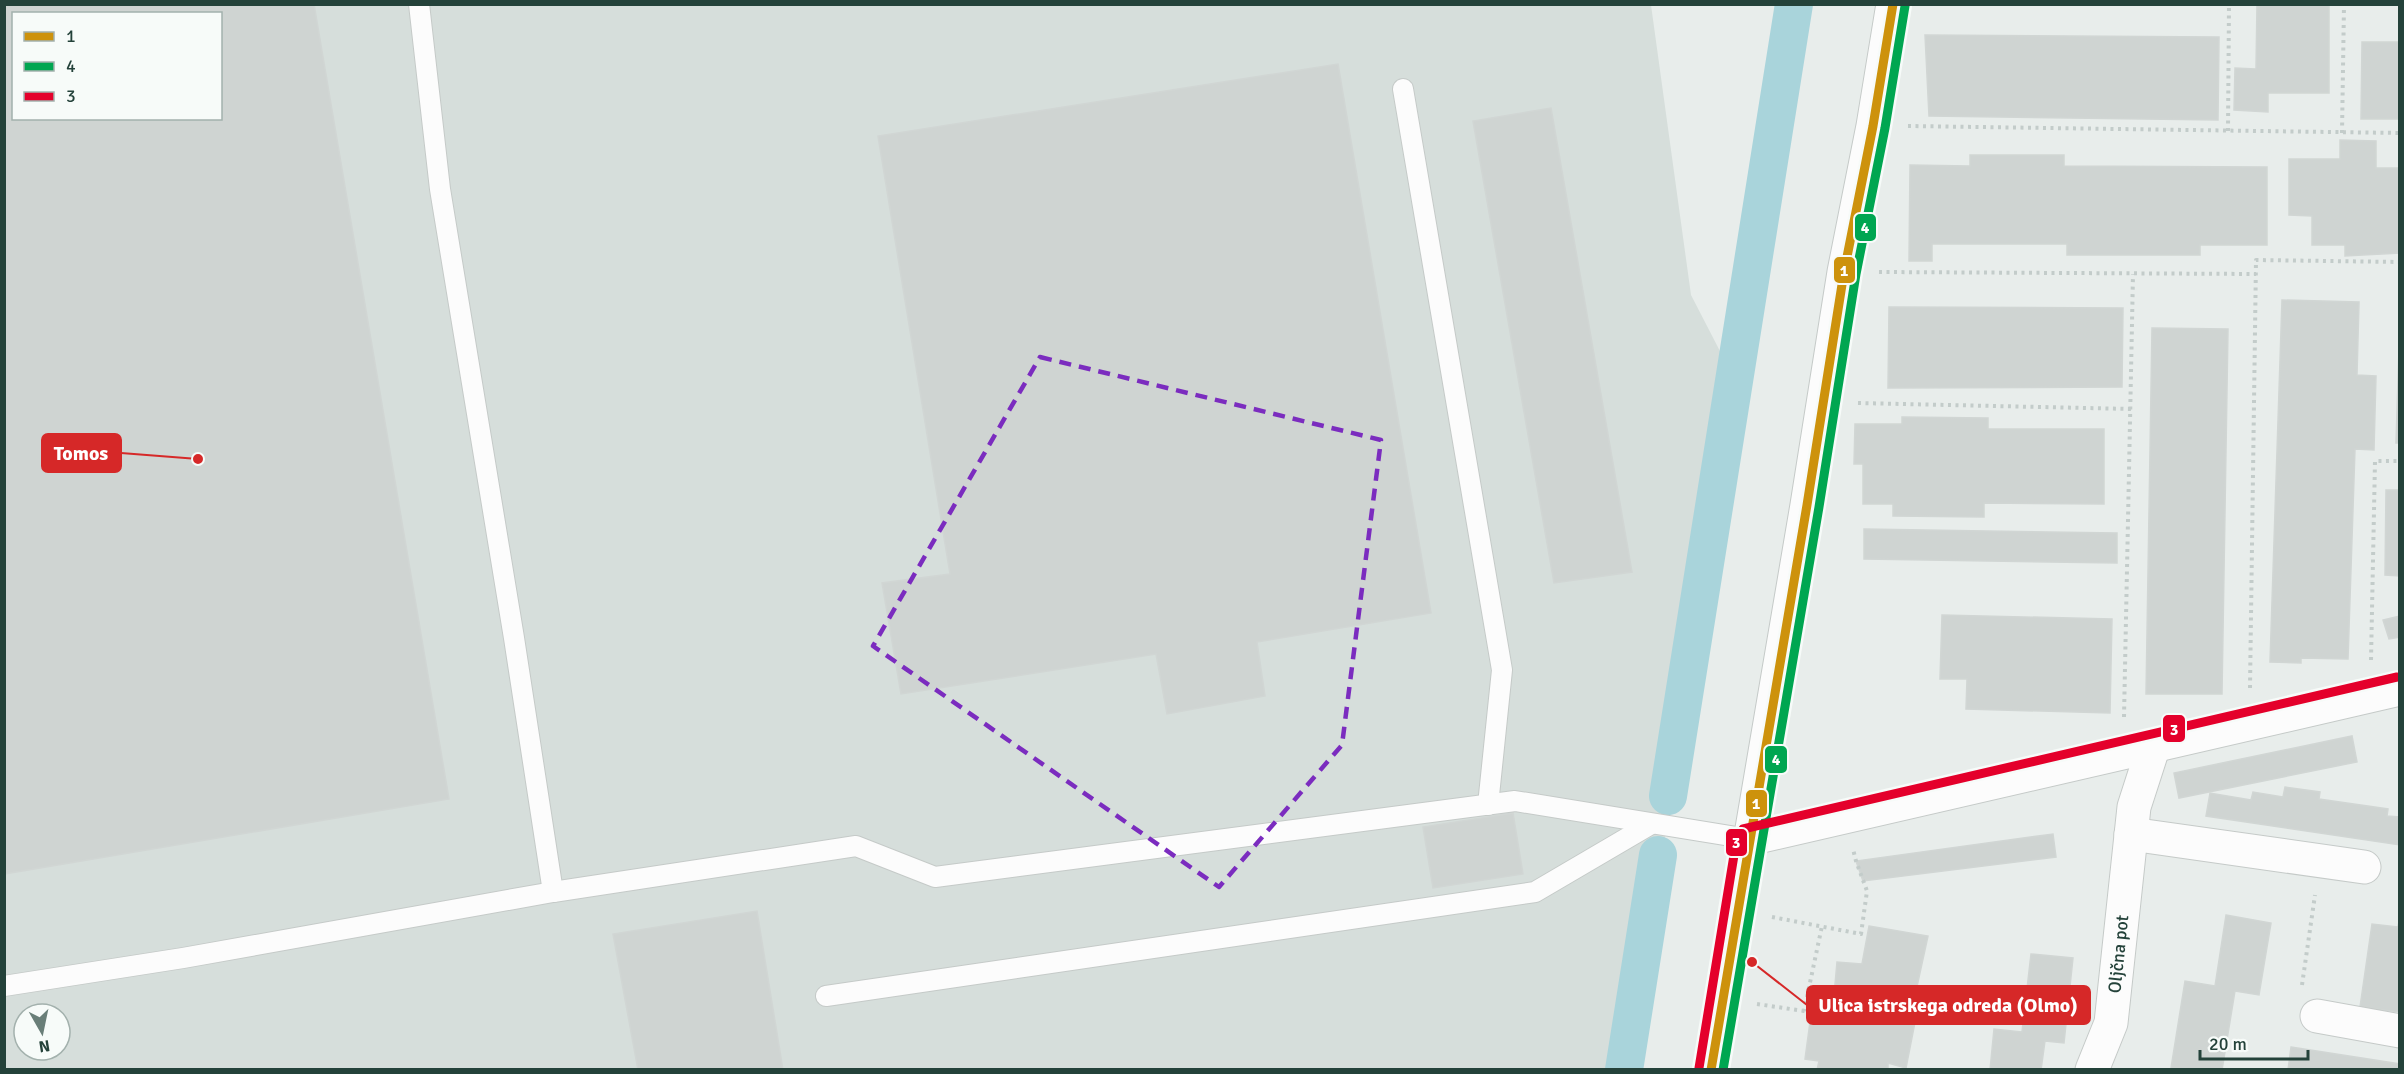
<svg xmlns="http://www.w3.org/2000/svg" width="2404" height="1074" viewBox="0 0 2404 1074" font-family="Signika,sans-serif">
<rect width="100%" height="100%" fill="#e8edeb"/>
<path fill="#d6dedb" fill-rule="evenodd" d="M5,5H1651L1691,295L1723,357L1637,1069L5,1070ZM14,14H220V118H14ZM24,1014H60V1050H24Z"/>
<g fill="none" stroke-linecap="round" stroke-linejoin="round">
<g stroke="#a9d4db" stroke-width="38">
<path d="M1668,796L1794,4"/>
<path d="M1624,1070L1658,855"/>
</g>
</g>
<g fill="#cfd4d2" stroke="#d1d6d4" stroke-width="1.5" fill-rule="evenodd">
<path d="M4,4H314L449,799L4,874ZM14,14H220V118H14Z"/>
<path d="M2257,4H2329V93H2268V112L2234,110L2235,68L2256,69Z"/>
<path d="M1925,35L2219,37L2218,120L1929,116Z"/>
<path d="M2362,42H2400V119H2361Z"/>
<path d="M1338,64L1431,613L1257,642L1265,696L1167,714L1156,654L901,694L882,583L950,574L878,136Z"/>
<path d="M1551,108L1632,572L1554,583L1473,121Z"/>
<path d="M2340,140L2376,141V168H2400V253L2345,256V245H2312V216L2289,215V159H2340Z"/>
<path d="M1970,155H2064V166L2267,167V245H2200V255H2067V244H1932V261H1909L1910,165L1970,166Z"/>
<path d="M2282,300L2359,302L2357,375L2376,376L2374,450L2355,449L2348,659L2301,658V663L2270,662Z"/>
<path d="M1889,307L2123,308L2122,387L1888,388Z"/>
<path d="M2400,317V443H2396Z"/>
<path d="M2152,328L2228,329L2222,694H2146Z"/>
<path d="M1902,417L1988,418V429H2104V504L1984,503V517L1893,516V504H1863V464H1854L1855,424H1902Z"/>
<path d="M2386,490H2400V576L2385,575Z"/>
<path d="M1864,529L2117,533V563L1864,559Z"/>
<path d="M1942,615L2112,619L2110,713L1966,709L1967,679H1940Z"/>
<path d="M2400,616V637L2389,639L2383,620Z"/>
<path d="M2352,736L2357,762L2179,798L2174,773Z"/>
<path d="M2285,787L2320,792L2319,799L2388,809L2387,816L2400,817V845L2206,816L2210,793L2251,800L2253,792L2283,797Z"/>
<path d="M1513,813L1523,874L1433,888L1423,827Z"/>
<path d="M2053,834L2056,857L1863,881L1856,861Z"/>
<path d="M757,911L783,1070H638L613,934Z"/>
<path d="M2226,915L2271,923L2259,995L2235,991L2222,1070L2171,1068L2185,981L2215,986Z"/>
<path d="M2400,916V1012L2360,1007L2372,924L2398,927Z"/>
<path d="M1869,926L1928,936L1916,991L1898,987L1893,1012L1916,1017L1906,1068L1888,1063V1070H1817L1819,1061L1805,1059L1812,1007H1833L1837,962L1862,964Z"/>
<path d="M2031,954L2073,958L2064,1043L2045,1041L2041,1070H1990L1994,1029L2022,1032Z"/>
<path d="M2291,1047L2400,1064V1070H2288Z"/>
</g>
<g fill="none" stroke-linecap="round" stroke-linejoin="round">
<defs>
<g id="service">
<path d="M419,4L440,189L514,638L553,892"/>
<path d="M1403,89L1502,670L1488,805"/>
<path d="M4,986L183,958L553,892L856,846L935,877L1515,801L1749,839"/>
<path d="M826,996L1535,892L1651,824"/>
</g>
<g id="minor">
<path d="M2131,834L2364,867"/>
<path d="M1749,839L2400,689"/>
<path d="M2317,1016L2400,1031"/>
<path id="s1" d="M2092,1070L2111,1023L2134,807L2154,745"/>
</g>
<path id="tertiary" d="M1711,1070L1807,505L1844,272L1873,126L1893,4"/>
</defs>
<use href="#service" stroke="#c5cac8" stroke-width="22"/>
<use href="#minor" stroke="#c5cac8" stroke-width="35"/>
<use href="#tertiary" stroke="#c5cac8" stroke-width="35"/>
<g stroke="#c3ccca" stroke-width="4" stroke-dasharray="3 4.5" stroke-linecap="butt">
<path d="M1908,126L2400,133"/>
<path d="M2228,131L2229,4"/>
<path d="M2342,133L2344,4"/>
<path d="M1879,272L2256,274"/>
<path d="M1858,403L2131,409"/>
<path d="M2371,660L2375,461H2400"/>
<path d="M2250,688L2256,260L2400,262"/>
<path d="M2124,717L2133,274"/>
<path d="M1772,917L1861,934L1867,891L1856,861L1853,849"/>
<path d="M2302,985L2315,895"/>
<path d="M1757,1004L1804,1011"/>
<path d="M1812,1013L1804,1011L1822,926"/>
</g>
<use href="#service" stroke="#fcfcfc" stroke-width="20"/>
<use href="#minor" stroke="#fcfcfc" stroke-width="33"/>
<use href="#tertiary" stroke="#fcfcfc" stroke-width="33"/>
<defs>
<path id="bus-1" d="M1711,1070L1807,505L1844,272L1873,126L1893,4"/>
<path id="bus-2" d="M1723,1070L1819,507L1856,274L1885,128L1905,6"/>
<path id="bus-3" d="M1699,1068L1737,837L1743,829L2397,677"/>
</defs>
<use href="#bus-1" stroke="#f7fbf9" stroke-width="14"/>
<use href="#bus-2" stroke="#f7fbf9" stroke-width="14"/>
<use href="#bus-3" stroke="#f7fbf9" stroke-width="14"/>
<use href="#bus-1" stroke="#cd920c" stroke-width="9"/>
<use href="#bus-2" stroke="#00a651" stroke-width="9"/>
<use href="#bus-3" stroke="#e4002b" stroke-width="9"/>
</g>
<path fill="none" stroke="#7b2cbf" stroke-width="4.5" stroke-dasharray="12 8" stroke-linejoin="round" d="M1040,357L1381,440L1342,745L1219,887L873,646Z"/>
<g text-anchor="middle" stroke-width="4.5" stroke-linejoin="round" paint-order="stroke">
<g font-size="18" fill="#24423a" stroke="#f7fbf9">
<text dy="6" stroke="none"><textPath href="#s1" startOffset="120">Oljčna pot</textPath></text>
</g>
</g>
<path fill="none" stroke="#d62828" stroke-width="2" d="M198 459L121 453M1752 962L1807 1005"/>
<g fill="#d62828" stroke="#f7fbf9" stroke-width="2">
<circle cx="198" cy="459" r="6"/>
<circle cx="1752" cy="962" r="6"/>
</g>
<g fill="#d62828" stroke="#d62828" stroke-width="2">
<rect x="42" y="434" width="79" height="38" rx="6"/>
<rect x="1807" y="986" width="283" height="38" rx="6"/>
</g>
<g font-size="20" text-anchor="middle" font-weight="bold" fill="#fff">
<text x="81" y="460">Tomos</text>
<text x="1948" y="1012">Ulica istrskega odreda (Olmo)</text>
</g>
<g stroke="#f7fbf9" stroke-width="2">
<rect x="1854" y="213" width="23" height="29" rx="6" fill="#00a651"/>
<rect x="1833" y="256" width="23" height="28" rx="6" fill="#cd920c"/>
<rect x="2162" y="714" width="24" height="29" rx="6" fill="#e4002b"/>
<rect x="1764" y="745" width="24" height="29" rx="6" fill="#00a651"/>
<rect x="1745" y="789" width="23" height="29" rx="6" fill="#cd920c"/>
<rect x="1725" y="828" width="23" height="29" rx="6" fill="#e4002b"/>
</g>
<g font-size="16" text-anchor="middle" font-weight="bold" fill="#fff">
<text x="1865" y="233">4</text>
<text x="1844" y="276">1</text>
<text x="2174" y="735">3</text>
<text x="1776" y="765">4</text>
<text x="1756" y="809">1</text>
<text x="1736" y="848">3</text>
</g>
<rect width="2404" height="1074" fill="none" stroke="#24423a" stroke-width="12"/>
<rect x="12" y="12" width="210" height="108" fill="#f7fbf9" stroke="#a3b1ad" stroke-width="1.5"/>
<rect x="24" y="32" width="30" height="9" fill="#cd920c" stroke="#a3b1ad" stroke-width="1.5"/>
<text x="66" y="42" font-size="18" fill="#24423a">1</text>
<rect x="24" y="62" width="30" height="9" fill="#00a651" stroke="#a3b1ad" stroke-width="1.5"/>
<text x="66" y="72" font-size="18" fill="#24423a">4</text>
<rect x="24" y="92" width="30" height="9" fill="#e4002b" stroke="#a3b1ad" stroke-width="1.5"/>
<text x="66" y="102" font-size="18" fill="#24423a">3</text>
<g transform="translate(42 1032) rotate(171)"><circle r="28" fill="#f7fbf9" stroke="#a3b1ad" stroke-width="1.5"/>
<path d="M0-4.5L10 22L0 15L-10 22Z" fill="#697e78"/>
<text y="-9" font-size="16" font-weight="bold" text-anchor="middle" fill="#24423a">N</text>
</g>
<path d="M2200 1050v9h108v-9" fill="none" stroke="#24423a" stroke-width="3"/>
<text x="2209" y="1050" font-size="18" fill="#24423a" stroke="#f7fbf9" stroke-width="4.5" paint-order="stroke">20 m</text>
</svg>
